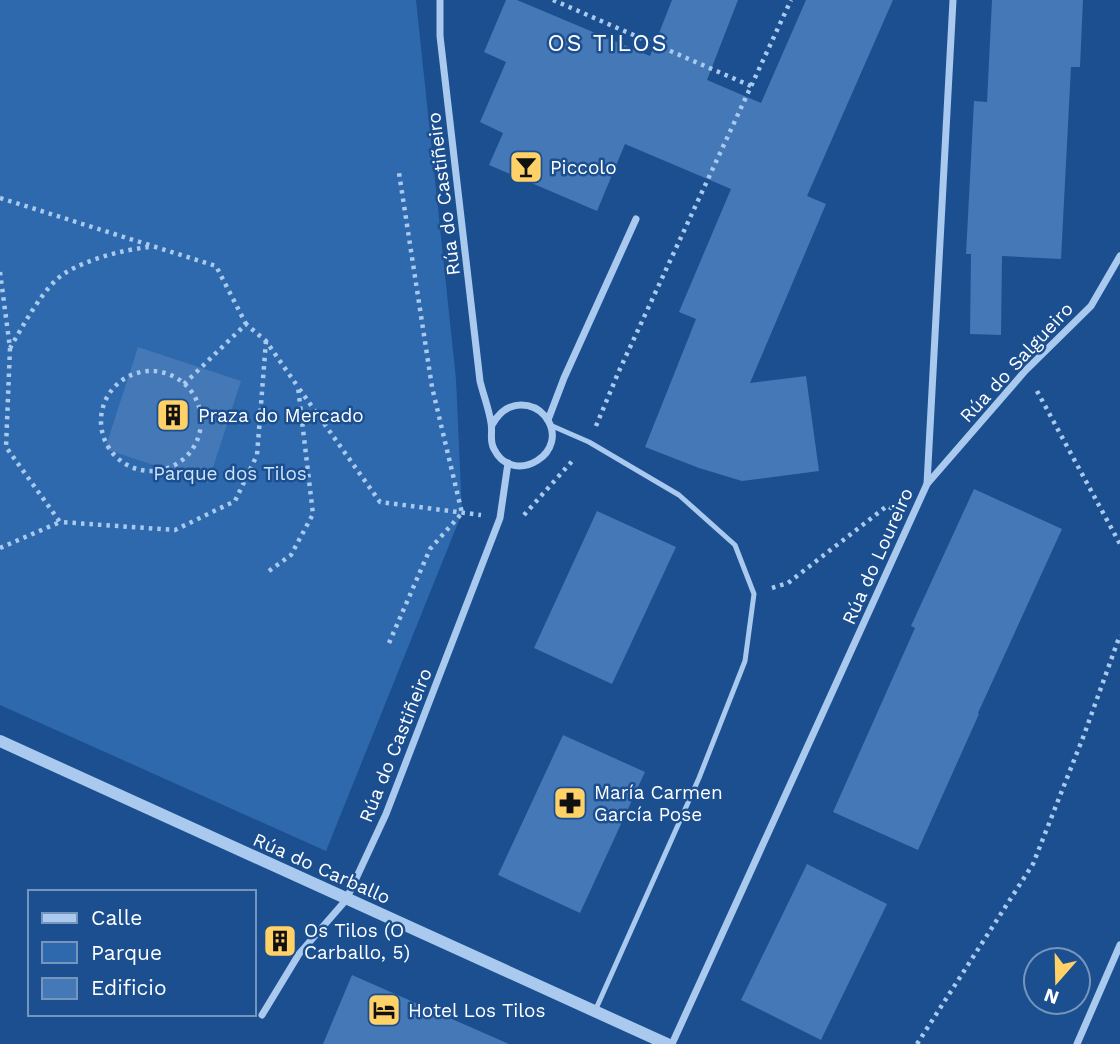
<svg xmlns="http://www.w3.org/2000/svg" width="1120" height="1044" viewBox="0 0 1120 1044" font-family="'Work Sans',sans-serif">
<rect width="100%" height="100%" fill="#1b4f8f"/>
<path fill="#2e69ad" d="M0,0H416L456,379L462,513L326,851L0,705Z"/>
<g fill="#4478b7">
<path d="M506,0H517L650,56L672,0H738L707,80L761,103L806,0H893L807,196L826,204L750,383L806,376L819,471L742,481L699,468L645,447L696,319L679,312L731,189L625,144L597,211L489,165L503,133L480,122L506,62L484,52Z"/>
<path d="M992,0H1083L1080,67H1071L1061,259L1002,256L1001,335L970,334L971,254H966L974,101L987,102Z"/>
<path d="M138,347L241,381L208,483L105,449Z"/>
<path d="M974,489L1062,529L978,713L979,714L918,850L833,812L915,628L911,626Z"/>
<path d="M597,511L676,547L612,684L534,648Z"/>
<path d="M563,735L645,772L580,913L498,875Z"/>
<path d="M807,864L887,904L821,1040L741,1000Z"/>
<path d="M352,975L509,1044H323Z"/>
</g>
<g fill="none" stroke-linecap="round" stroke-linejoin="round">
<g stroke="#a9c9ee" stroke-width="4.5" stroke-dasharray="3.5 5" stroke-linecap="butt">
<path d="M553,0L751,86"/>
<path d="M0,198L216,266L246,324"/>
<path d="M0,272L10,348C23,326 44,286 65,273C88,259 122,250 149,247"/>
<path d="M10,348L6,447L60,522L175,530L235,501L257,455L266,341"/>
<circle cx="151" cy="421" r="50"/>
<path d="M184,384L246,324L266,341L298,387"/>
<path d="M1037,391L1120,544"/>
<path d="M596,426L619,371L791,0"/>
<path d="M524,515L574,459"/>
<path d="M0,548L60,522"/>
<path d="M269,571L291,555L313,514L298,387L380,502L481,515"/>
<path d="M772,588L788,583L887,506L893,509"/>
<path d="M389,643L430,549L462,513L432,387L399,173"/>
<path d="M917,1044L1033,864L1084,735L1120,635"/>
</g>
<path stroke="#a9c9ee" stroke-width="5" d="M550,425L589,442L679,495L735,545L754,594L745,661L699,778L595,1011"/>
<g stroke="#a9c9ee" stroke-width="7">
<path d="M440,0V36L480,381C483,394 489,409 491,423C493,432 489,440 494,449C513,488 573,452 545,416C539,409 530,405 521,405C507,405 498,414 492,425"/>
<path d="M548,420L564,378L636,219"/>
<path d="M927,484L1025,371L1091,306L1120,256"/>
<path d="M262,1015L299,954L346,900L386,814L500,518L508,463"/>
<path d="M672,1044L927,484L953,0"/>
<path d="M1077,1044L1120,945"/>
</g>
<path stroke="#a9c9ee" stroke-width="12" d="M0,741L667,1044"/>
</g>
<defs>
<symbol id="bar-square" viewBox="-11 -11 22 22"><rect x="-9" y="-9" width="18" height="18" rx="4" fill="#ffd166" stroke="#1b4f8f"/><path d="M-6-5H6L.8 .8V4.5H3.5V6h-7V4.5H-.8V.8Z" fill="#111"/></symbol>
<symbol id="building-square" viewBox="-11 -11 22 22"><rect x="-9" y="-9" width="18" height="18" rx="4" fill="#ffd166" stroke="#1b4f8f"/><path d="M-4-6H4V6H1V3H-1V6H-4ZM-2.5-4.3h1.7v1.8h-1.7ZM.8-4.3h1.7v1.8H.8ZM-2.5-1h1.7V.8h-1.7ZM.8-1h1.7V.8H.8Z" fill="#111"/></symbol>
<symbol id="pharmacy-square" viewBox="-11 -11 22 22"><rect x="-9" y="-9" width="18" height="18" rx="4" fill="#ffd166" stroke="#1b4f8f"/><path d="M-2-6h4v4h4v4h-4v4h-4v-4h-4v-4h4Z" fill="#111"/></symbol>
<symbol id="hotel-square" viewBox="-11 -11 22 22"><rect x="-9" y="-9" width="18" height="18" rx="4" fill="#ffd166" stroke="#1b4f8f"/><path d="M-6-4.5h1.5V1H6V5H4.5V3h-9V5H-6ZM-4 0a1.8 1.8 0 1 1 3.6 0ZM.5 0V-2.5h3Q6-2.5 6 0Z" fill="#111"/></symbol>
</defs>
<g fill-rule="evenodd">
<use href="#bar-square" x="507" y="148" width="38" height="38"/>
<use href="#building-square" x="154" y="396" width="38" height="38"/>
<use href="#pharmacy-square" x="551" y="784" width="38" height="38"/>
<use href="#building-square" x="261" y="922" width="38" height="38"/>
<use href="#hotel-square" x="365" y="991" width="38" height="38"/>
</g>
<g text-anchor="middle" stroke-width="5" stroke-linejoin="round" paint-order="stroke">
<g font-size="19" fill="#fff" stroke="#1b4f8f" text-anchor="start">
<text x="550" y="174">Piccolo</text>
<text x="198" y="422">Praza do Mercado</text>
<text x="594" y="799">María Carmen<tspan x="594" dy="22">García Pose</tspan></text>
<text x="304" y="937">Os Tilos (O<tspan x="304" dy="22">Carballo, 5)</tspan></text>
<text x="408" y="1017">Hotel Los Tilos</text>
</g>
<g font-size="19" fill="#fff" stroke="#1b4f8f">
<text transform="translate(443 194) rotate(-97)" y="7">Rúa do Castiñeiro</text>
<text transform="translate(1016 362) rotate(-47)" y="7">Rúa do Salgueiro</text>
<text transform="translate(877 556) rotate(-66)" y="7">Rúa do Loureiro</text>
<text transform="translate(395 745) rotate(-68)" y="7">Rúa do Castiñeiro</text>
<text transform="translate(322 868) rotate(24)" y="7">Rúa do Carballo</text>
</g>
<g font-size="19" fill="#cfe3fa" stroke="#1b4f8f">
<text x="230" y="480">Parque dos Tilos</text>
</g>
<g font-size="23" letter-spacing="2" fill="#fff" stroke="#1b4f8f">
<text x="608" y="51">OS TILOS</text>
</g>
</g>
<rect x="28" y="890" width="228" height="126" fill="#1b4f8f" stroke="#7695bc" stroke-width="2"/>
<rect x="42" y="913" width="35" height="10" fill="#a9c9ee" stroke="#7695bc" stroke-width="2"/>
<text x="91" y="925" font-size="21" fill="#ffffff">Calle</text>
<rect x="42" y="942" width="35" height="21" fill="#2e69ad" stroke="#7695bc" stroke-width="2"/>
<text x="91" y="960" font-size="21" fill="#ffffff">Parque</text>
<rect x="42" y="978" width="35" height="21" fill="#4478b7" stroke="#7695bc" stroke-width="2"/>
<text x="91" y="995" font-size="21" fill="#ffffff">Edificio</text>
<g transform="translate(1057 981) rotate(200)"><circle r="33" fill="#1b4f8f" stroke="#7695bc" stroke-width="2"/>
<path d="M0-5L12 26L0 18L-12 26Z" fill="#ffd166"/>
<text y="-10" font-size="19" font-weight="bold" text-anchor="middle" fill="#ffffff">N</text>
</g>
</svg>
